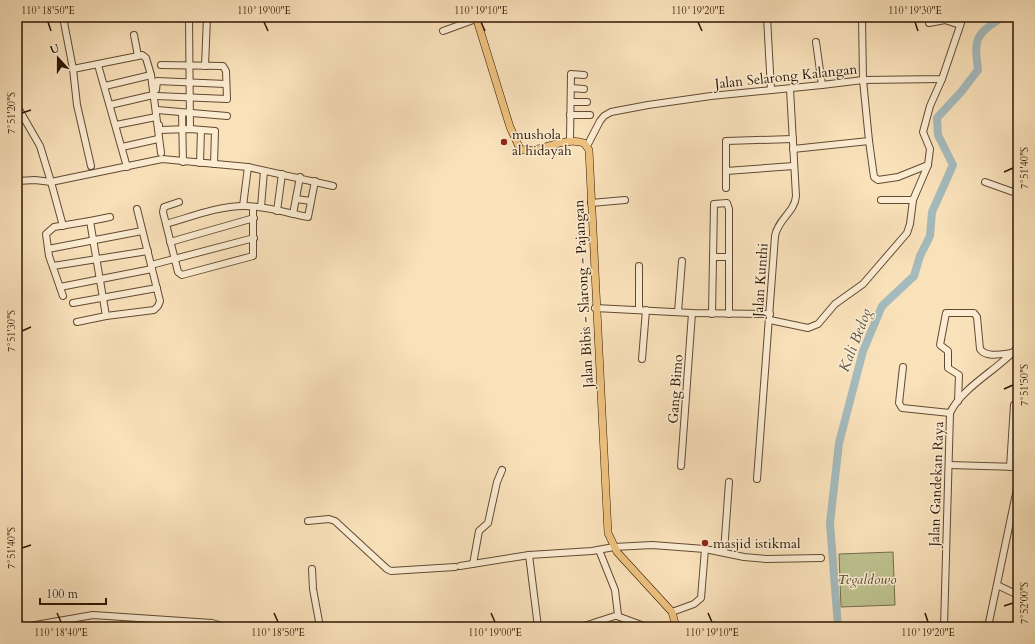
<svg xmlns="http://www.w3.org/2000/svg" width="1035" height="644" viewBox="0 0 1035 644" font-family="Cardo,serif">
<rect width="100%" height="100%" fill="#f9e1ba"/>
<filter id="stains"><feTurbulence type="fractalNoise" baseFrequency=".005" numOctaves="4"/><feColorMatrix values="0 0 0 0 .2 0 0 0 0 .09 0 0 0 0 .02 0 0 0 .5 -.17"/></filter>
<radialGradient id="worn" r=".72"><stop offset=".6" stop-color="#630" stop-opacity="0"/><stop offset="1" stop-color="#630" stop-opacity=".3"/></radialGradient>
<path fill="#bec390" stroke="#766d4a" d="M893,552L895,605L841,607L839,554Z"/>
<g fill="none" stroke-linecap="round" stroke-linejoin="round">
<path stroke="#a4babc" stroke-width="8" d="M838,627L830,523L839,443L863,351L882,306L914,276L920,256L930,236L932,212L953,165L938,135L937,118L961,92L978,70C974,37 975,35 1003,17"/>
<defs>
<g id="minor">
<path d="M63,17L73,69L138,56L142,55L146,58L151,75L161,153"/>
<path d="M189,17L190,129"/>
<path d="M767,17L771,90"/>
<path d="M17,19L22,17"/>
<path d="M929,23L945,20L960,25"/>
<path d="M443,31L476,19"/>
<path d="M134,35L138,56"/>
<path d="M816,42L822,85"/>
<path d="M98,65L127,167"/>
<path d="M205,66L207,17"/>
<path d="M73,69L77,105L91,166"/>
<path d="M105,86L151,75"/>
<path d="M571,88L584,89"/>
<path d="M156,90L157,81L226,84"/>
<path d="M156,96L227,99L226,71L223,66L161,65"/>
<path d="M571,102H587"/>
<path d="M110,105L153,95"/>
<path d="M17,106L40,146L51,182"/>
<path d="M157,110L227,116"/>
<path d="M182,113L183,162"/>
<path d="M570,115H590"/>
<path d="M116,125L156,117"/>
<path d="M159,125V130L190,129L215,131L214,164"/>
<path d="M570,140L571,74L584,75"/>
<path d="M869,141L874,177L878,180L898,177L928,165"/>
<path d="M587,146L600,121L604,116L611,112L648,105L711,96L822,85L863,80L942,79L963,17"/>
<path d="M122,147L158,139"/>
<path d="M793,149L869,141L863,80L862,17"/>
<path d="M200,163L201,130"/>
<path d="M726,171L794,166"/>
<path d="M1018,179L1016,193L1018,198"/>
<path d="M17,181L35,180L51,182"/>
<path d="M985,182L1016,193"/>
<path d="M726,188V141L793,139"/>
<path d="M296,199L311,201"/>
<path d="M881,200H913"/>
<path d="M179,202L164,207L163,212L178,272L182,275L253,256V207"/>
<path d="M591,203L625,200"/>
<path d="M243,206L248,167"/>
<path d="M261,207L264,171"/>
<path d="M277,211L282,174"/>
<path d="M293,214L300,177"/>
<path d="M90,221L110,217"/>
<path d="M166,224C191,217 218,206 244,206C265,206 287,213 308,217L315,181"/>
<path d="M63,226L51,182L162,159L248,167L333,186"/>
<path d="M170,242L254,218"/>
<path d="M48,249L142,231"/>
<path d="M713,257H729"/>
<path d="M151,265L254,238"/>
<path d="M53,266L148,251"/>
<path d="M639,266V309"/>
<path d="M60,287L152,269"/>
<path d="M63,296L49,256L46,234L54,227L90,221L106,316L154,310L158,306L160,301L137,209"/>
<path d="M73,303L157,288"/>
<path d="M595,308L692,313L770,314"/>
<path d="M678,312L682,261"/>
<path d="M712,314L714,204L727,203L729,209V314"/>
<path d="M770,320L808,328L818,324L835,304L863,284L907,233L910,224L913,200L928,165L930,149L923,132L930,106L942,79"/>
<path d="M77,322L106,316"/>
<path d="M642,359L646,310"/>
<path d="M903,367L899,403L902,408L950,413"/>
<path d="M958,401L959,375L948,368V351L940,345L946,313H974L977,317L980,349C986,358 1002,354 1012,353"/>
<path d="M949,465L1018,467"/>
<path d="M681,466L692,313"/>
<path d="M1010,467L1014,405"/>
<path d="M757,479L775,236C778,219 795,212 796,196L790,89"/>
<path d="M308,521L329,519L335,521L387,569L391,571L455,567"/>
<path d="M724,552L729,482"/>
<path d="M529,555L538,627"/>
<path d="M473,564L479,531L488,523L497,482L502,470"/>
<path d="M460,566L529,555L592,551L614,547L652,545L705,549L744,557L766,559L821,558"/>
<path d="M312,569L313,589L320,627"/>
<path d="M997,585L1018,595"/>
<path d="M672,612L694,604L701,598L705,549"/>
<path d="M617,616L647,627"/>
<path d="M17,618L21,625L24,627L93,615L212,623L226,627"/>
<path d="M581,627L618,615L615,590L599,550"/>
<path d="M944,627L950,413C962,387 999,369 1018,347"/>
<path d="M988,627L1018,484"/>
<path d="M1018,627V625"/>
</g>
<path id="major" d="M476,17L510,127L520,149C536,156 562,135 584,143L589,150L608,533L617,552L672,612L676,627"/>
</defs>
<use href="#minor" stroke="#624a32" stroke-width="8"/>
<use href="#major" stroke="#2f1704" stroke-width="8"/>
<use href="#minor" stroke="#fbecd2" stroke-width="6"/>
<use href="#major" stroke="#ecc07d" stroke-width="7"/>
</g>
<path fill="none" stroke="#2f1704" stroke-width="1.5" d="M48,22L51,31M264,22L268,31M481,22L485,31M698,22L702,31M915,22L918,31M22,113L31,110M1004,172L1013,168M22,331L31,327M1004,389L1013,385M22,548L31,545M1004,606L1013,603M57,613L61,622M274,613L278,622M491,613L495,622M708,613L712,622M925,613L928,622"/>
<g fill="#8f2418" stroke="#fbecd2" stroke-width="1.5">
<circle cx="504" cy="142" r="4"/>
<circle cx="705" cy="543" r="4"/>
</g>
<g text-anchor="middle" stroke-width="3" stroke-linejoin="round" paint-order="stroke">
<g font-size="14" fill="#2f1704" stroke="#fbecd2">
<text transform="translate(786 76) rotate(-6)" y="5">Jalan Selarong Kalangan</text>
<text transform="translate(760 280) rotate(-86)" y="5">Jalan Kunthi</text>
<text transform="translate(583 294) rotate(-93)" y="5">Jalan Bibis - Slarong - Pajangan</text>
<text transform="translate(675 389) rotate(-86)" y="5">Gang Bimo</text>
<text transform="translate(936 484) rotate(-88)" y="5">Jalan Gandekan Raya</text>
</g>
<g font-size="14" fill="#2f1704" stroke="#fbecd2" text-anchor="start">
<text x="512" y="139">mushola<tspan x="512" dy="16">al hidayah</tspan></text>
<text x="713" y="548">masjid istikmal</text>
</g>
<g font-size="14" font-style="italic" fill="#5a4b2e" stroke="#fbecd2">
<text x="867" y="584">Tegaldowo</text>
</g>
<g font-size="15" font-style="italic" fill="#585044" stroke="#fbecd2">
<text transform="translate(855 340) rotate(-69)" y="5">Kali Bedog</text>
</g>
</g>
<rect width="1035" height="644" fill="none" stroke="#f9e1ba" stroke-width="44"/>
<g transform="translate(58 58) rotate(339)" stroke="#fbecd2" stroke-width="3" paint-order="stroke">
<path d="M0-3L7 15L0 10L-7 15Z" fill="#2f1704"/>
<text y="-6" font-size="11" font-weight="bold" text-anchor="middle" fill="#2f1704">U</text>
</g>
<path d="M40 598v6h66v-6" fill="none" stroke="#2f1704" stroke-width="2"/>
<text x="46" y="598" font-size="12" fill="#2f1704" stroke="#fbecd2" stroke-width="3" paint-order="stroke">100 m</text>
<rect x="22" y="22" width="991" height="600" fill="none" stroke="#2f1704" stroke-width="1.5"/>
<g font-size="10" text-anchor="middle" fill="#2f1704">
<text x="48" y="14">110°18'50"E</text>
<text x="264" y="14">110°19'00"E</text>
<text x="481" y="14">110°19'10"E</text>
<text x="698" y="14">110°19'20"E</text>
<text x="915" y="14">110°19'30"E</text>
<text transform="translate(11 113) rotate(-90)" y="4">7°51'20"S</text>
<text transform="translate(1024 168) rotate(-90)" y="4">7°51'40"S</text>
<text transform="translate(11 331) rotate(-90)" y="4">7°51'30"S</text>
<text transform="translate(1024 385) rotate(-90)" y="4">7°51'50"S</text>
<text transform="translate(11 548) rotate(-90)" y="4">7°51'40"S</text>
<text transform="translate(1024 603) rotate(-90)" y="4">7°52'00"S</text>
<text x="61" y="636">110°18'40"E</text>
<text x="278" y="636">110°18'50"E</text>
<text x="495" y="636">110°19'00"E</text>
<text x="712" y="636">110°19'10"E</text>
<text x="928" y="636">110°19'20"E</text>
</g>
<rect width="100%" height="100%" filter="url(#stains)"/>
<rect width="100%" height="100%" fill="url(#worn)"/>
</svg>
